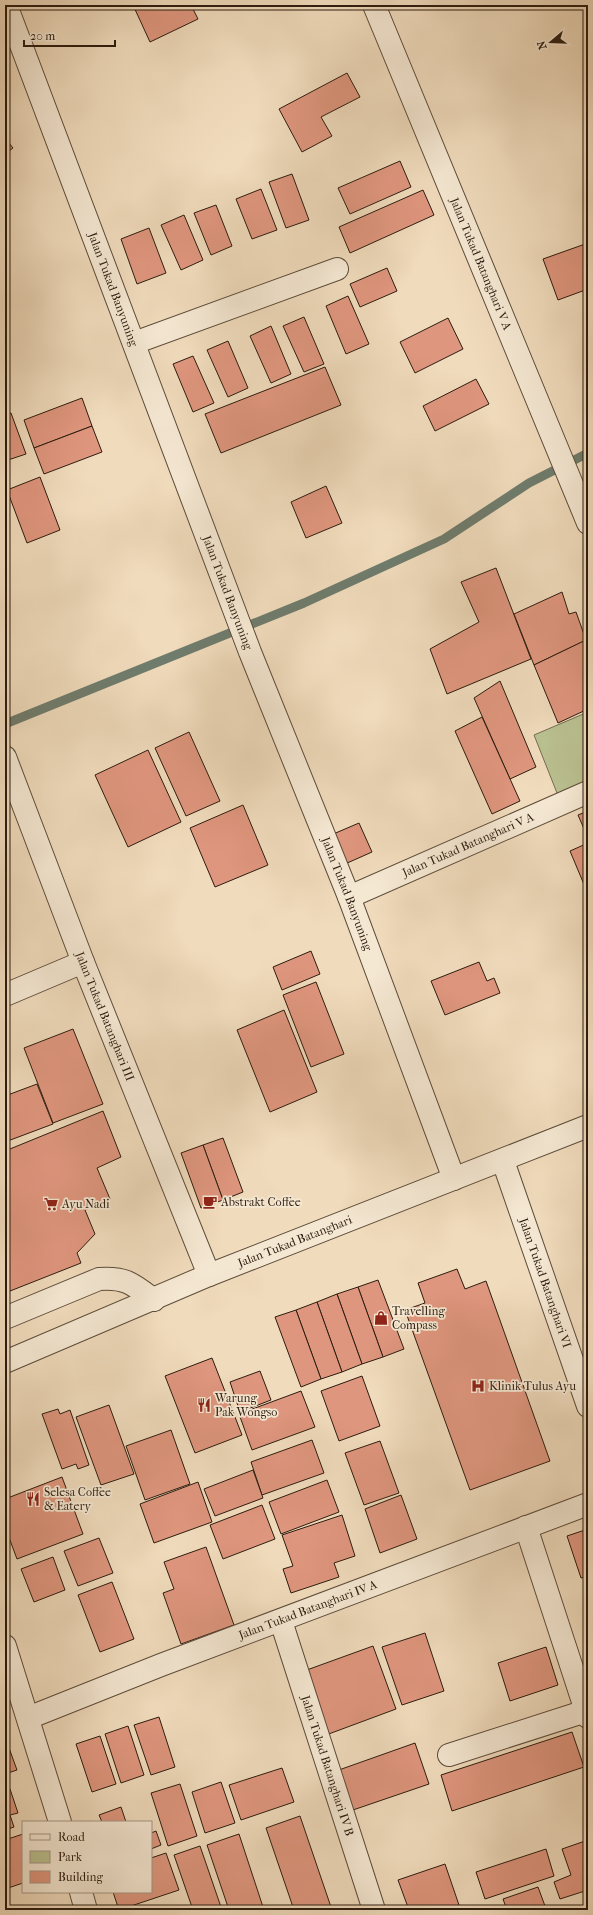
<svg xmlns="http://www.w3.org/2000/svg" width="593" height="1915" viewBox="0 0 593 1915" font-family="'IM FELL French Canon',serif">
<rect width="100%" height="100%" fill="#f0dbbc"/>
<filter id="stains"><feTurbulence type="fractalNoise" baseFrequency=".005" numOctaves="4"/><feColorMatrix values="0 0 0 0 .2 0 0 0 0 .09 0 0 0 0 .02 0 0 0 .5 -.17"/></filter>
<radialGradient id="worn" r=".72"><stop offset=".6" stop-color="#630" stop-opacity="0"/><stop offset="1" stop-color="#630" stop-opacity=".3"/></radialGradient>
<path fill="#bac090" stroke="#736e50" d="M588,712V786L559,798L534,735Z"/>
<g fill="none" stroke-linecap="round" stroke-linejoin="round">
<path stroke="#6f7c6d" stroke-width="9" d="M5,724L304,603L444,539L529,483L588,453"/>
</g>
<g fill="#df967e" stroke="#2c1c0f">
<path d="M133,5H191L198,19L150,42Z"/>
<path d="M347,73L360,97L321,117L332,136L302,152L279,109Z"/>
<path d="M5,138L13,148L5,154Z"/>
<path d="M400,161L411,187L350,214L338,188Z"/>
<path d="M292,174L309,220L286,228L269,182Z"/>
<path d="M261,189L277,230L252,239L236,199Z"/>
<path d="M423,190L434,215L350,253L339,227Z"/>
<path d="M216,205L232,246L211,255L194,213Z"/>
<path d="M184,215L203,260L181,270L161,225Z"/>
<path d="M149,228L166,273L137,284L121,239Z"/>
<path d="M588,243V289L558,300L543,259Z"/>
<path d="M387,268L397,291L360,307L350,284Z"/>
<path d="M348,296L369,344L346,354L326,306Z"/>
<path d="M304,317L324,364L304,372L283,326Z"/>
<path d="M448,318L463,349L415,373L400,342Z"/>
<path d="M271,326L291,374L271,383L250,336Z"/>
<path d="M228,341L248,388L228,397L207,350Z"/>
<path d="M193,356L214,403L193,412L173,364Z"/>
<path d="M325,367L341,405L221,453L205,414Z"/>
<path d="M476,379L489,404L435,431L423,406Z"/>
<path d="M82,398L92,426L34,448L24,420Z"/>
<path d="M11,413L26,454L5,461V415Z"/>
<path d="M92,426L102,452L44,474L34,448Z"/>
<path d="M40,477L60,530L27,543L7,490Z"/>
<path d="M326,486L342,523L306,538L291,502Z"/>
<path d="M496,568L531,659L447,694L430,649L479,622L461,582Z"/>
<path d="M562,592L569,614L576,612L586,640L534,665L514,614Z"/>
<path d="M588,639V709L558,723L534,665Z"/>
<path d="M500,681L536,767L510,779L474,698Z"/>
<path d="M482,717L520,801L492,814L455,731Z"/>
<path d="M189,732L220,801L186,816L155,748Z"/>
<path d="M148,750L181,822L128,847L95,775Z"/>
<path d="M243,805L268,865L215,887L190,828Z"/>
<path d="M588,811V838L578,815Z"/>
<path d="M359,823L372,852L345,864L331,835Z"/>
<path d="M588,843V894L570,851Z"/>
<path d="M311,951L320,974L282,990L273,967Z"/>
<path d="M479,962L487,981L494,978L500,993L445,1015L431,981Z"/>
<path d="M316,982L344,1054L311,1067L283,995Z"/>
<path d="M284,1010L317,1092L270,1112L237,1030Z"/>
<path d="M73,1029L103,1104L53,1123L24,1048Z"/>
<path d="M37,1084L53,1124L5,1142V1096Z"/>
<path d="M103,1111L121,1157L97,1168L110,1199L85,1210L95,1234L77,1253L81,1263L5,1293V1151Z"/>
<path d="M223,1138L243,1192L223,1200L203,1145Z"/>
<path d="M203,1145L223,1200L201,1208L181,1153Z"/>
<path d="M457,1269L465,1289L486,1281L550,1461L470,1490L405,1310L425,1303L418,1283Z"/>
<path d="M378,1280L404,1349L383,1357L358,1287Z"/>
<path d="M358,1287L383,1357L362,1364L337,1294Z"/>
<path d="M337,1294L362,1364L342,1372L317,1302Z"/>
<path d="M317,1302L342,1372L321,1379L296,1310Z"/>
<path d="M296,1310L321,1379L301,1387L275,1317Z"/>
<path d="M212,1358L242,1435L195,1453L165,1376Z"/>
<path d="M260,1371L271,1400L240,1412L230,1382Z"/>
<path d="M362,1376L380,1426L339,1441L321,1391Z"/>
<path d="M301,1391L315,1427L252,1450L239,1414Z"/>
<path d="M109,1405L134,1474L101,1485L76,1417Z"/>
<path d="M58,1409L60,1414L70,1410L89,1465L78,1469L76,1464L62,1469L42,1414Z"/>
<path d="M171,1430L190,1484L145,1500L126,1446Z"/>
<path d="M312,1440L324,1473L262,1495L251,1462Z"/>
<path d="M380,1441L399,1493L364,1505L345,1453Z"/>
<path d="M253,1470L263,1498L215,1516L204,1489Z"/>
<path d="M62,1477L83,1534L17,1559L5,1527V1499Z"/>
<path d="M327,1480L339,1512L281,1534L269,1502Z"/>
<path d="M198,1482L212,1522L154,1543L140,1504Z"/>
<path d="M401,1495L417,1539L380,1553L365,1509Z"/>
<path d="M262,1505L275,1539L223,1559L210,1525Z"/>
<path d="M342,1515L355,1556L334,1563L339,1577L291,1593L283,1569L293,1566L282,1535Z"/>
<path d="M588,1529V1576L581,1578L567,1536Z"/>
<path d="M99,1538L113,1573L78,1586L64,1551Z"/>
<path d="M206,1547L234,1625L181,1644L163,1593L174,1589L164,1562Z"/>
<path d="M53,1557L65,1590L34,1602L21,1569Z"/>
<path d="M112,1582L134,1639L100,1652L78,1595Z"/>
<path d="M588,1606V1619L584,1607Z"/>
<path d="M425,1633L444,1691L402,1705L382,1647Z"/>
<path d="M373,1646L396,1709L326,1735L304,1671Z"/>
<path d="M546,1647L558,1685L510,1701L498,1663Z"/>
<path d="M159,1717L175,1767L151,1775L134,1725Z"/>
<path d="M128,1726L144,1775L121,1783L105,1734Z"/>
<path d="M572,1732L584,1767L452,1811L441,1775Z"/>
<path d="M100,1736L116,1784L92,1792L76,1744Z"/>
<path d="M5,1737L17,1770L5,1774Z"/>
<path d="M415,1743L429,1784L350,1811L336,1771Z"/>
<path d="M282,1768L294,1802L241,1820L229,1785Z"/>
<path d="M221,1782L235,1823L205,1833L192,1792Z"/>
<path d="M180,1784L197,1836L168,1846L151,1793Z"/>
<path d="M10,1789L18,1813L10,1815L14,1827L5,1830V1791Z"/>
<path d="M121,1807L126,1822H102L99,1815Z"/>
<path d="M300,1816L332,1910H294L266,1828Z"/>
<path d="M156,1831L161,1845L151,1849V1833Z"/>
<path d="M23,1834V1883L5,1889V1840Z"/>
<path d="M239,1834L264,1910H229L207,1845Z"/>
<path d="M588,1840V1890L560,1899L554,1882L571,1875L562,1849Z"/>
<path d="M200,1846L222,1910H193L174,1855Z"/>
<path d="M546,1849L554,1876L485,1899L476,1872Z"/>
<path d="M166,1853L179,1890L119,1910L113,1892H151V1858Z"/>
<path d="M445,1864L460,1908L454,1910H409L398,1880Z"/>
<path d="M538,1887L545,1906L534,1910H507L503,1899Z"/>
</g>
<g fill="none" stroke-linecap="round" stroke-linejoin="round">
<defs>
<g id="minor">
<path id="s1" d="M6,5L250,652L349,897L454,1179"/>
<path id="s2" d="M374,5L588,523"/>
<path d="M134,343L337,269"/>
<path id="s3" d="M5,757L83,962L209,1275"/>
<path id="s4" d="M349,897L588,792"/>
<path d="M5,995L83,962"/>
<path id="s5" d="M503,1161L588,1406"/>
<path d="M5,1318L99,1279C126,1277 133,1284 154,1300"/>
<path id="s6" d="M5,1362L209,1275L588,1126"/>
<path d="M526,1527L588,1717"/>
<path id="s7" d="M281,1621L374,1910"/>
<path d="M5,1646L60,1822"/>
<path id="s8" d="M28,1718L161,1665L588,1504"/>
<path d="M449,1755L586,1711"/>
<path d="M81,1892L86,1910"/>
</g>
</defs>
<use href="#minor" stroke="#5d4c3a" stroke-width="24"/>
<use href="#minor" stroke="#f5e8d3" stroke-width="22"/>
</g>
<defs>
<symbol id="cafe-bare" viewBox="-9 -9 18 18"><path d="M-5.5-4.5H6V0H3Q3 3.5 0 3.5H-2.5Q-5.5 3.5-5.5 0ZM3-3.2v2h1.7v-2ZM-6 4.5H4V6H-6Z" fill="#8f2418" stroke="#f5e8d3" stroke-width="2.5" paint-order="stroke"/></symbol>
<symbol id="supermarket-bare" viewBox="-9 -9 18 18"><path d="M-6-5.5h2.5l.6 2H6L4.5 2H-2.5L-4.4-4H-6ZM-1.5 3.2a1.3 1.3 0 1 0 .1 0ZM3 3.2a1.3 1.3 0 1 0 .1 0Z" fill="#8f2418" stroke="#f5e8d3" stroke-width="2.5" paint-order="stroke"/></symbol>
<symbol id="shop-bare" viewBox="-9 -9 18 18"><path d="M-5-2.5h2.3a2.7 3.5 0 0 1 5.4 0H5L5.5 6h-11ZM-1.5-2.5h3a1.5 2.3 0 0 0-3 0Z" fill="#8f2418" stroke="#f5e8d3" stroke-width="2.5" paint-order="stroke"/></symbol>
<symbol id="hospital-bare" viewBox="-9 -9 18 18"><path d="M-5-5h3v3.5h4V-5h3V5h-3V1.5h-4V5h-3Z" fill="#8f2418" stroke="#f5e8d3" stroke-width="2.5" paint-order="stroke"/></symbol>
<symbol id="restaurant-bare" viewBox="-9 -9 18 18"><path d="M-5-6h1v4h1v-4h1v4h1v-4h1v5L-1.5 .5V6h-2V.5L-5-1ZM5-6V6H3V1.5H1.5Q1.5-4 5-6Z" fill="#8f2418" stroke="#f5e8d3" stroke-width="2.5" paint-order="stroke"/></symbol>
</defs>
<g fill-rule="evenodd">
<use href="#cafe-bare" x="200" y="1192" width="20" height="20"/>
<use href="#supermarket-bare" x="41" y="1194" width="20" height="20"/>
<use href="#shop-bare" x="371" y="1308" width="20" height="20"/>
<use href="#hospital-bare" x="468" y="1376" width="20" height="20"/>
<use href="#restaurant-bare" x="194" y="1395" width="20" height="20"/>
<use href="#restaurant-bare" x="23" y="1489" width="20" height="20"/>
</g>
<g text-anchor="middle" stroke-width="3.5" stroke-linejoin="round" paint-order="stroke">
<g font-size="12" fill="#2c1c0f" stroke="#f5e8d3">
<text dy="4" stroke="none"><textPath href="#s2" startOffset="280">Jalan Tukad Batanghari V A</textPath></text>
<text dy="4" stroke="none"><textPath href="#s1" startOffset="304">Jalan Tukad Banyuning</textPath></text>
<text dy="4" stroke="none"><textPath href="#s1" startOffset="628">Jalan Tukad Banyuning</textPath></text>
<text dy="4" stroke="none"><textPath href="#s4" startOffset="130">Jalan Tukad Batanghari V A</textPath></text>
<text dy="4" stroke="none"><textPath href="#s1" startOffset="952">Jalan Tukad Banyuning</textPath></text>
<text dy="4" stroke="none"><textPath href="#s3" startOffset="278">Jalan Tukad Batanghari III</textPath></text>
<text dy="4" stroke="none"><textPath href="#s6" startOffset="314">Jalan Tukad Batanghari</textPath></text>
<text dy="4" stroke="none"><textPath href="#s5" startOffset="129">Jalan Tukad Batanghari VI</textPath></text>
<text dy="4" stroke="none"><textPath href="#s8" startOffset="300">Jalan Tukad Batanghari IV A</textPath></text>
<text dy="4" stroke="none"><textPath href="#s7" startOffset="152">Jalan Tukad Batanghari IV B</textPath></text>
</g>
<g font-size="12" fill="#2c1c0f" stroke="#f5e8d3" text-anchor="start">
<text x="221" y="1206">Abstrakt Coffee</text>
<text x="62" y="1208">Ayu Nadi</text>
<text x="392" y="1315">Travelling<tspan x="392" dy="14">Compass</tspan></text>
<text x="489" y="1390">Klinik Tulus Ayu</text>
<text x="215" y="1402">Warung<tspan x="215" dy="14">Pak Wongso</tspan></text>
<text x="44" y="1496">Selesa Coffee<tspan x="44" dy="14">&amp; Eatery</tspan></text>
</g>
</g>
<rect width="593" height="1915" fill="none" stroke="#f0dbbc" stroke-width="20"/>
<rect x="6" y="6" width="581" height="1903" fill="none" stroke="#2c1c0f" stroke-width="2"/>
<rect x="10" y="10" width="573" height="1895" fill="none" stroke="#2c1c0f"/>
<rect x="22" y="1821" width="130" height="72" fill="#f5e8d3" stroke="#a59685"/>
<rect x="30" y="1834" width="20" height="6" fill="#f5e8d3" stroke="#a59685"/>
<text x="58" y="1841" font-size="12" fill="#2c1c0f">Road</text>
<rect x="30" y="1851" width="20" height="12" fill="#bac090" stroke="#a59685"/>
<text x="58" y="1861" font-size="12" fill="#2c1c0f">Park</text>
<rect x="30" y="1871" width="20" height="12" fill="#df967e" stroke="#a59685"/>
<text x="58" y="1881" font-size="12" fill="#2c1c0f">Building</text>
<g transform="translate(551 42) rotate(251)" stroke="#f5e8d3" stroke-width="3" paint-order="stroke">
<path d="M0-3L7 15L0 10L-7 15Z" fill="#2c1c0f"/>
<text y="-6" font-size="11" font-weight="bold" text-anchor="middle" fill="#2c1c0f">N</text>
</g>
<path d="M24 40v6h91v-6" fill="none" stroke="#2c1c0f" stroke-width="2"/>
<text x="30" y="40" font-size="12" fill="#2c1c0f" stroke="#f5e8d3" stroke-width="3" paint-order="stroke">20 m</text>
<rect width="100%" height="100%" filter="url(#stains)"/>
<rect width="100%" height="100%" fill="url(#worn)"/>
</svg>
